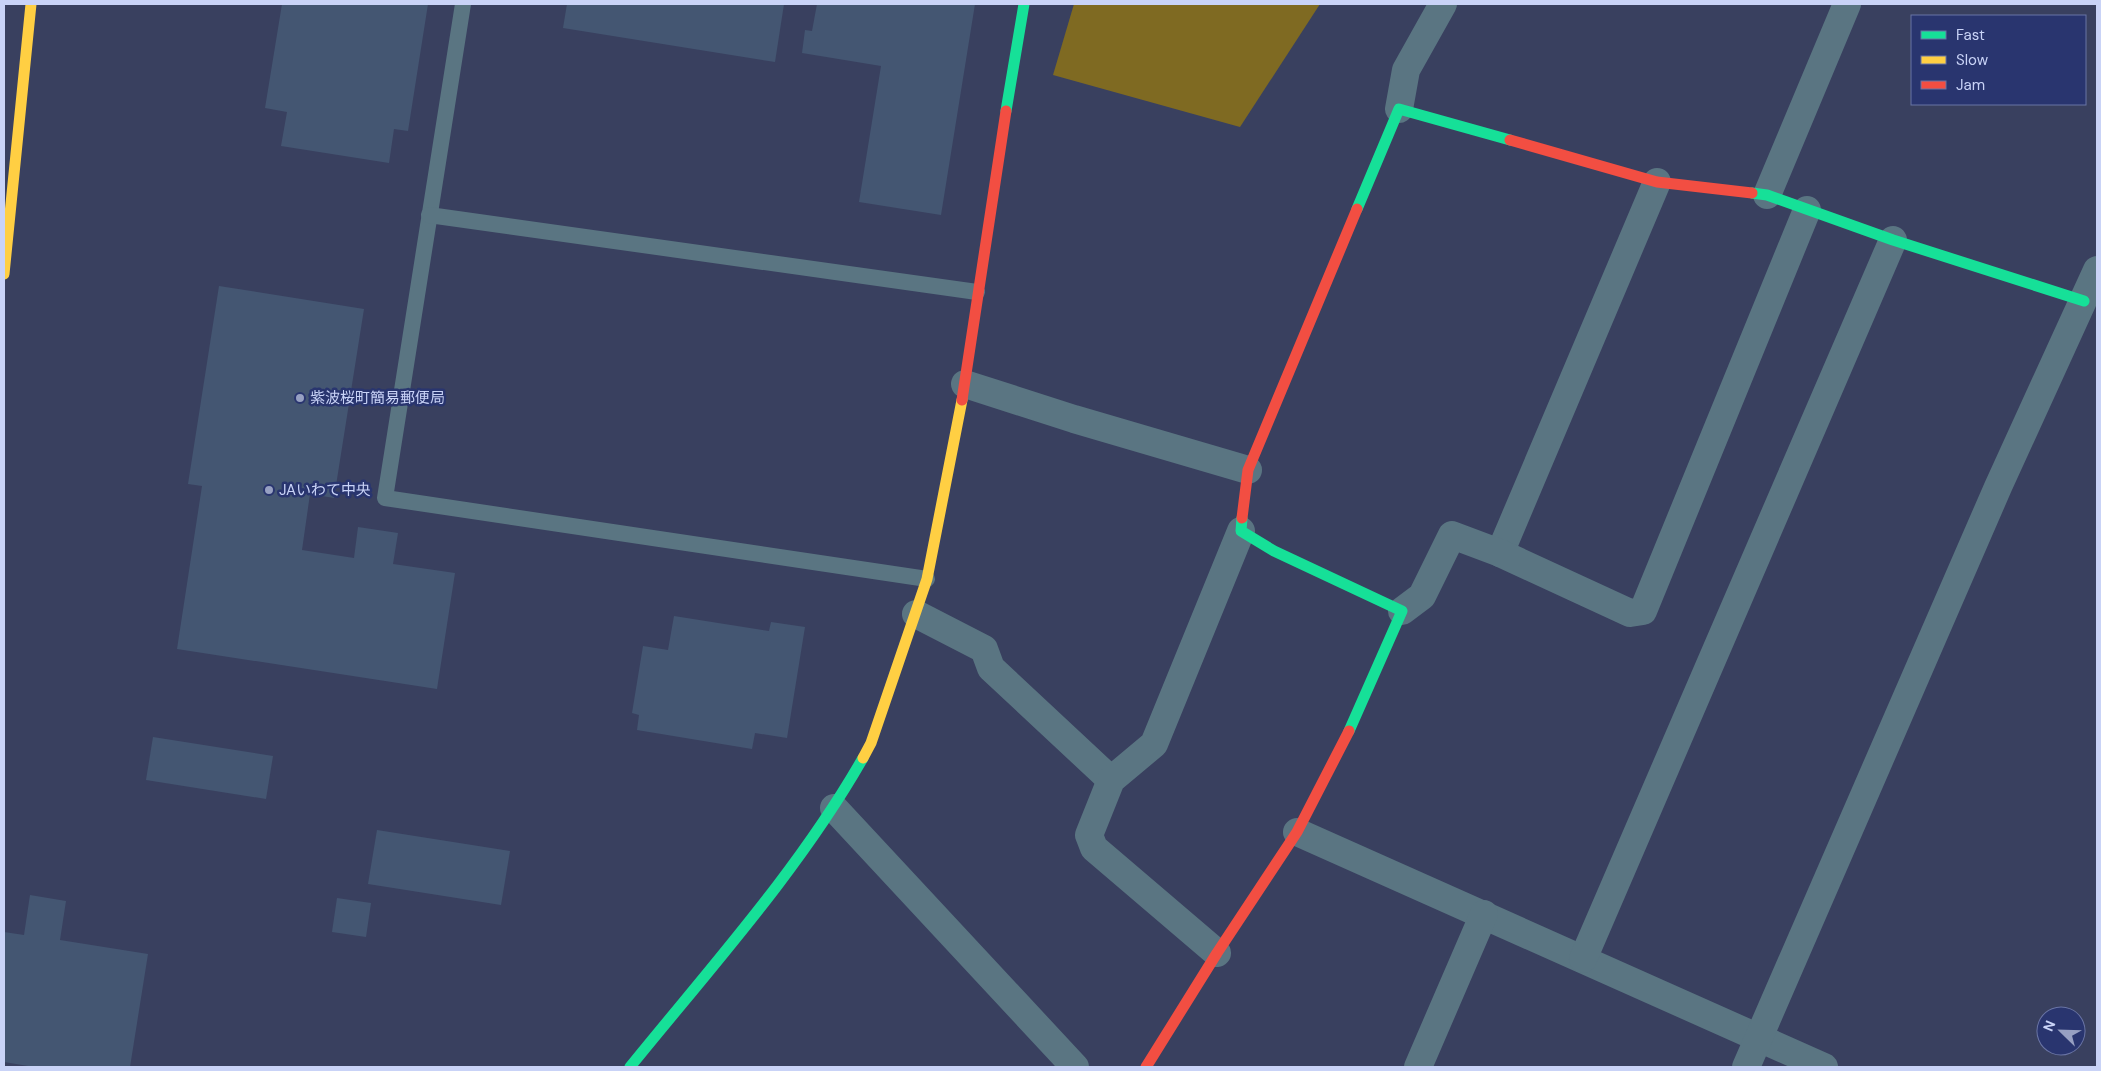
<svg xmlns="http://www.w3.org/2000/svg" width="2101" height="1071" viewBox="0 0 2101 1071" font-family="'DM Sans','Noto Sans JP',sans-serif">
<rect width="100%" height="100%" fill="#39405f"/>
<path fill="#7f6a22" d="M1074,4H1320L1240,127L1053,75Z"/>
<g fill="#445672">
<path d="M282,4H428L408,131L394,129L389,163L281,146L287,112L265,108Z"/>
<path d="M567,4H784L775,62L563,28Z"/>
<path d="M817,4H975L941,215L859,202L881,66L802,53L805,30L812,31Z"/>
<path d="M219,286L364,309L334,498L310,494L302,550L354,558L358,527L398,533L393,564L455,573L437,689L177,649L202,486L188,484Z"/>
<path d="M674,616L769,631L771,622L805,627L787,738L755,733L752,749L637,730L639,715L632,713L643,646L668,650Z"/>
<path d="M153,737L273,756L266,799L146,780Z"/>
<path d="M377,830L510,851L501,905L368,884Z"/>
<path d="M30,895L66,901L60,940L148,954L130,1067H34L4,1062V932L24,935Z"/>
<path d="M337,898L371,903L366,937L332,932Z"/>
</g>
<g fill="none" stroke-linecap="round" stroke-linejoin="round">
<g stroke="#5a7582" stroke-width="16">
<path d="M463,4L385,498L927,579"/>
<path d="M429,215L977,292"/>
</g>
<g stroke="#5a7582" stroke-width="28">
<path d="M1399,109L1406,70L1443,4"/>
<path d="M1767,195L1847,4"/>
<path d="M965,384L1074,419L1248,470"/>
<path d="M1500,553L1657,182"/>
<path d="M1402,611L1422,596L1452,535L1500,553L1630,613L1643,611L1807,210"/>
<path d="M916,614L984,649L991,668L1111,780"/>
<path d="M834,808L1075,1067"/>
<path d="M1297,832L1824,1067"/>
<path d="M1217,953L1094,848L1089,835L1111,780L1154,744L1241,531"/>
<path d="M1583,959L1893,240"/>
<path d="M1418,1067L1484,914"/>
<path d="M1746,1067L1998,487L2097,270"/>
</g>
<g stroke="#16e098" stroke-width="11">
<path d="M1006,111L1024,4"/>
<path d="M1752,193L1767,195L1893,240L2084,301"/>
<path d="M1357,209L1399,109L1510,140"/>
<path d="M1242,518L1241,531L1274,551L1402,611L1349,731"/>
<path d="M630,1067C711,967 799,870 863,758"/>
</g>
<g stroke="#ffcf43" stroke-width="11">
<path d="M4,274L31,4"/>
<path d="M863,758L871,743L927,579L962,400"/>
</g>
<g stroke="#f24e42" stroke-width="11">
<path d="M1510,140L1657,182L1752,193"/>
<path d="M962,400L1006,111"/>
<path d="M1242,518L1248,470L1357,209"/>
<path d="M1146,1067L1217,953L1297,832L1349,731"/>
</g>
</g>
<g fill="#97a0c2" stroke="#29356f" stroke-width="2">
<circle cx="300" cy="398" r="5"/>
<circle cx="269" cy="490" r="5"/>
</g>
<g text-anchor="middle" stroke-width="5" stroke-linejoin="round" paint-order="stroke">
<g font-size="15" fill="#c9d3f7" stroke="#29356f" text-anchor="start">
<text x="310" y="403">紫波桜町簡易郵便局</text>
<text x="279" y="495">JAいわて中央</text>
</g>
</g>
<rect width="2101" height="1071" fill="none" stroke="#c9d3f7" stroke-width="10"/>
<rect x="1911" y="15" width="175" height="90" fill="#29356f" stroke="#6974a5"/>
<rect x="1921" y="31" width="25" height="8" fill="#16e098" stroke="#6974a5"/>
<text x="1956" y="40" font-size="15" fill="#c9d3f7">Fast</text>
<rect x="1921" y="56" width="25" height="8" fill="#ffcf43" stroke="#6974a5"/>
<text x="1956" y="65" font-size="15" fill="#c9d3f7">Slow</text>
<rect x="1921" y="81" width="25" height="8" fill="#f24e42" stroke="#6974a5"/>
<text x="1956" y="90" font-size="15" fill="#c9d3f7">Jam</text>
<g transform="translate(2061 1031) rotate(293)"><circle r="24" fill="#29356f" stroke="#6974a5"/>
<path d="M0-4L9 19L0 12L-9 19Z" fill="#97a0c2"/>
<text y="-8" font-size="14" font-weight="bold" text-anchor="middle" fill="#c9d3f7">N</text>
</g>
</svg>
